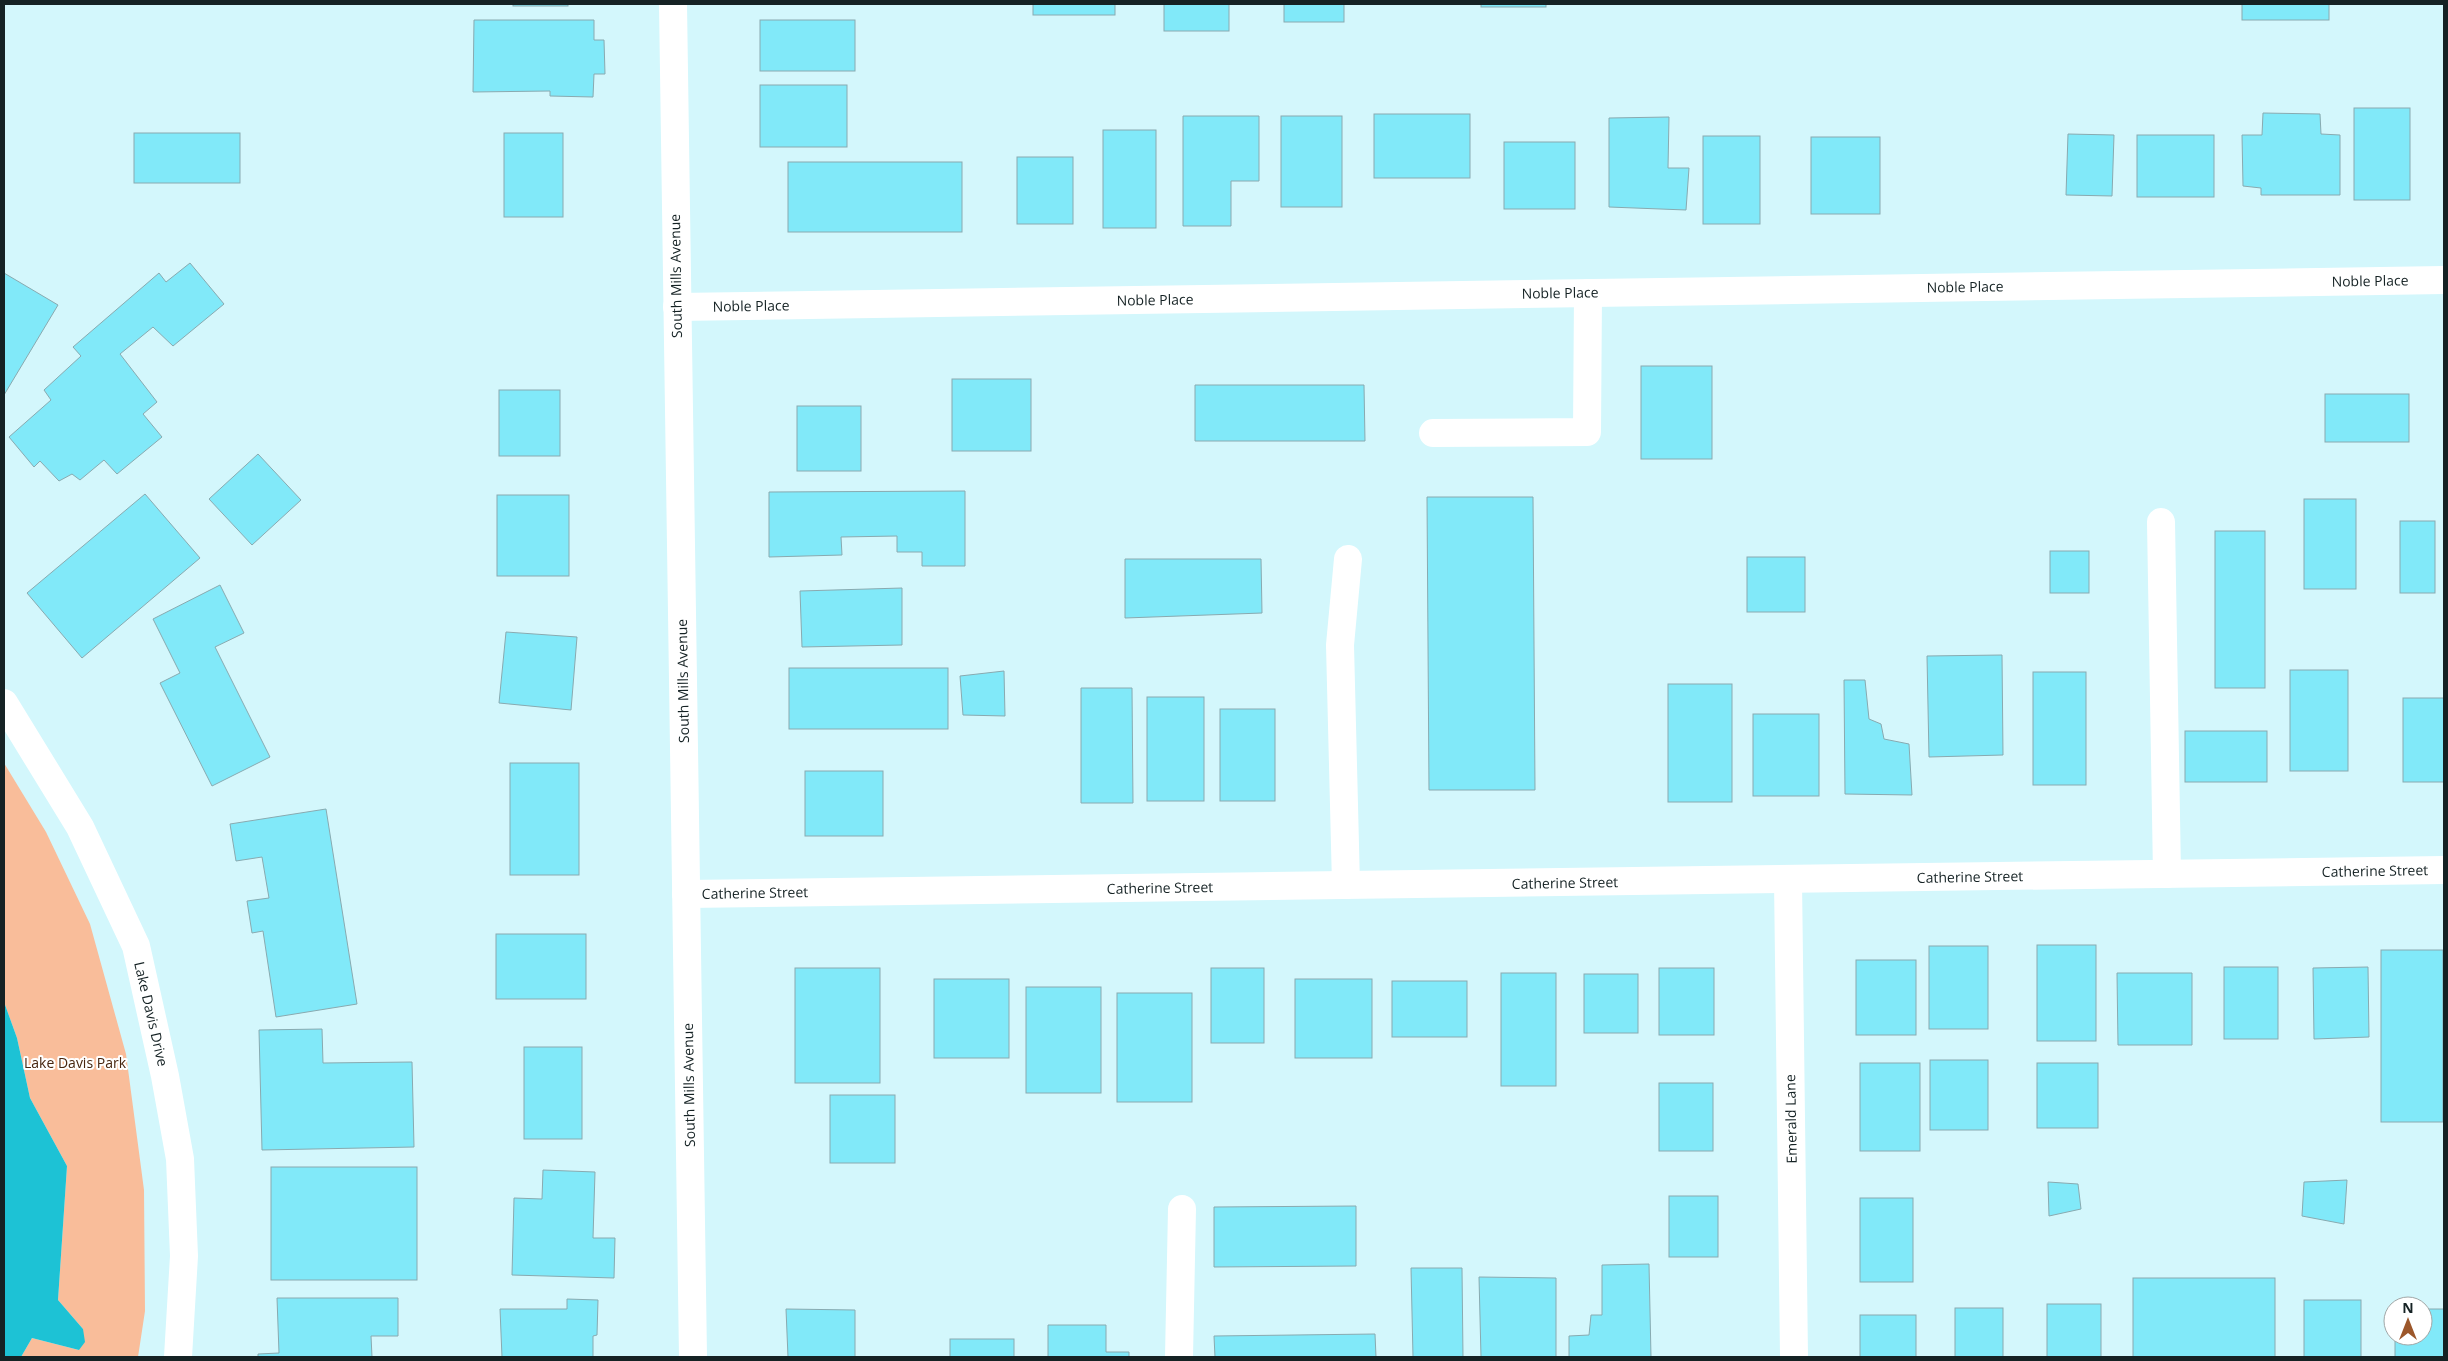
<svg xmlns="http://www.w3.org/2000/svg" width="2448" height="1361" viewBox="0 0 2448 1361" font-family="'Open Sans',sans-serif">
<rect width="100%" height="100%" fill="#d3f7fc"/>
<path fill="#f9bd9a" d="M4,763L46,832L90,924L126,1054L144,1190L145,1311L138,1357H21L32,1338L79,1350L83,1329L58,1300L67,1166L30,1098L17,1038L4,1002Z"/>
<path fill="#1dc2d5" d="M4,1002L17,1038L30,1098L67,1166L58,1300L83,1329L85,1342L79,1350L32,1338L21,1357H4Z"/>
<g fill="#81e9f9" stroke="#89aab0">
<rect x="513" y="4" width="55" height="2"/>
<rect x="1033" y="4" width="82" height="11"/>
<rect x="1164" y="4" width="65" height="27"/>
<rect x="1284" y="4" width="60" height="18"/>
<rect x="1481" y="4" width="65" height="3"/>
<rect x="2242" y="4" width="87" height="16"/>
<path d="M474,20H594V40H604L605,74H594L593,97L550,96V91L473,92Z"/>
<rect x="760" y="20" width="95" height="51"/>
<rect x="760" y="85" width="87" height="62"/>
<rect x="2354" y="108" width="56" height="92"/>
<path d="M2263,113L2320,114L2321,134L2340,135V195H2261V188L2243,186L2242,135H2262Z"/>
<rect x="1374" y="114" width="96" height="64"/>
<path d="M1183,116H1259V181H1231V226H1183Z"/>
<rect x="1281" y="116" width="61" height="91"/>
<path d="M1669,117L1668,168H1689L1686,210L1609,207V118Z"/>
<rect x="1103" y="130" width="53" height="98"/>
<rect x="134" y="133" width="106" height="50"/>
<rect x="504" y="133" width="59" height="84"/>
<path d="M2068,134L2114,135L2112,196L2066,195Z"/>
<rect x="2137" y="135" width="77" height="62"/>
<rect x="1703" y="136" width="57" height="88"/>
<rect x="1811" y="137" width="69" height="77"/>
<rect x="1504" y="142" width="71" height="67"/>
<rect x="1017" y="157" width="56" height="67"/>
<rect x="788" y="162" width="174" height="70"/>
<path d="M190,263L224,304L173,346L153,327L120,354L157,402L143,414L162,437L117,474L104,460L80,480L72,474L59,481L40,461L34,467L9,437L51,400L44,390L81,356L73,347L159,273L166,282Z"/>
<path d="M4,273L58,305L4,395Z"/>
<rect x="1641" y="366" width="71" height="93"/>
<rect x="952" y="379" width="79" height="72"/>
<path d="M1195,385H1364L1365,441H1195Z"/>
<rect x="499" y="390" width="61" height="66"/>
<rect x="2325" y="394" width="84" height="48"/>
<rect x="797" y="406" width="64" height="65"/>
<path d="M258,454L301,500L252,545L209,499Z"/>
<path d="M965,491V566H922V552H897V536L841,537L842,555L769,557V492Z"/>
<path d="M145,494L200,558L82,658L27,593Z"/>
<rect x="497" y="495" width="72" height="81"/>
<path d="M1427,497H1533L1535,790H1429Z"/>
<rect x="2304" y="499" width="52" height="90"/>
<rect x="2400" y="521" width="35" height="72"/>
<rect x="2215" y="531" width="50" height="157"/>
<rect x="2050" y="551" width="39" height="42"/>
<rect x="1747" y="557" width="58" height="55"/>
<path d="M1125,559H1261L1262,613L1125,618Z"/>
<path d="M220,585L244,633L215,647L270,757L212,786L160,683L180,673L153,619Z"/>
<path d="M902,588V645L802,647L800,591Z"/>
<path d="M506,632L577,637L571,710L499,703Z"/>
<path d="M2002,655L2003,755L1929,757L1927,656Z"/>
<rect x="789" y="668" width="159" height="61"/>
<rect x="2290" y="670" width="58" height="101"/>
<path d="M1004,671L1005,716L963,715L960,676Z"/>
<rect x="2033" y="672" width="53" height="113"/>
<path d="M1844,680H1865L1869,719L1881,724L1884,739L1909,744L1912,795L1845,794Z"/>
<rect x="1668" y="684" width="64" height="118"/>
<path d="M1081,688H1132L1133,803H1081Z"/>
<rect x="1147" y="697" width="57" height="104"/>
<rect x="2403" y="698" width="41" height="84"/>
<rect x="1220" y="709" width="55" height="92"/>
<rect x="1753" y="714" width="66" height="82"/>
<rect x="2185" y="731" width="82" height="51"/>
<rect x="510" y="763" width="69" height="112"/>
<rect x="805" y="771" width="78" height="65"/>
<path d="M326,809L357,1004L276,1017L263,931L252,933L247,901L269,898L262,857L236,861L230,824Z"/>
<rect x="496" y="934" width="90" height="65"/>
<rect x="2037" y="945" width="59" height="96"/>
<rect x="1929" y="946" width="59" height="83"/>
<rect x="2381" y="950" width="62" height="172"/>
<rect x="1856" y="960" width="60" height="75"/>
<rect x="2224" y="967" width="54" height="72"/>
<path d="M2368,967L2369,1037L2314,1039L2313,968Z"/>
<rect x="795" y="968" width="85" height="115"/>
<rect x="1211" y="968" width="53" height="75"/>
<rect x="1659" y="968" width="55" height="67"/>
<rect x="1501" y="973" width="55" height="113"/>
<path d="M2117,973H2192V1045H2118Z"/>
<rect x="1584" y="974" width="54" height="59"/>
<rect x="934" y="979" width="75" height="79"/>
<rect x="1295" y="979" width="77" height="79"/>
<rect x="1392" y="981" width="75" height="56"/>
<rect x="1026" y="987" width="75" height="106"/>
<rect x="1117" y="993" width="75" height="109"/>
<path d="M322,1029L323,1063L412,1062L414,1147L262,1150L259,1030Z"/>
<rect x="524" y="1047" width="58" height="92"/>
<rect x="1930" y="1060" width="58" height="70"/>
<rect x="1860" y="1063" width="60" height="88"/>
<rect x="2037" y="1063" width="61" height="65"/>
<rect x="1659" y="1083" width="54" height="68"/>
<rect x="830" y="1095" width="65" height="68"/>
<rect x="271" y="1167" width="146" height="113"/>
<path d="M543,1170L595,1172L593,1238H615L614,1278L512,1275L514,1198L542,1199Z"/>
<path d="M2347,1180L2344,1224L2302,1216L2304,1182Z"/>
<path d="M2048,1182L2078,1184L2081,1209L2049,1216Z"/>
<rect x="1669" y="1196" width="49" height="61"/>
<rect x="1860" y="1198" width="53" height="84"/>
<path d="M1356,1206V1266L1214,1267V1207Z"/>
<path d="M1649,1264L1651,1357H1569V1336L1589,1335L1591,1315H1602V1265Z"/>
<path d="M1411,1268H1462L1463,1357H1413Z"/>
<path d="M1479,1277L1556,1278V1357H1481Z"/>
<rect x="2133" y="1278" width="142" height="79"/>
<path d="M277,1298H398V1336H371L372,1357H258V1354L279,1353Z"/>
<path d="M567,1299L598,1300L597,1335L593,1336V1357H502L500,1309H567Z"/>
<rect x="2304" y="1300" width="57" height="57"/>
<rect x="2047" y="1304" width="54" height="53"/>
<rect x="1955" y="1308" width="48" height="49"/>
<path d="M786,1309L855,1310V1357H788Z"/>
<path d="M2423,1309H2444V1357H2395V1336H2423Z"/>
<rect x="1860" y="1315" width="56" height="42"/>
<path d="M1048,1325H1106V1352H1129V1357H1048Z"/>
<path d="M1375,1334L1376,1357H1215L1214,1336Z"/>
<rect x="950" y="1339" width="64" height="18"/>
</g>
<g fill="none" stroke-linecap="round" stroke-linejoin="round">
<g stroke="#fff" stroke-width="28">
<path d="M673,4L693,1357"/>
<path d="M677,307L2444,280"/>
<path d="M1433,433L1587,432L1588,293"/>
<path d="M2161,522L2167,874"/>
<path d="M4,703L80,827L136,946L165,1076L180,1159L184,1256L178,1357"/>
<path d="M1788,880L1794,1357"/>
<path d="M1346,885L1340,645L1348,559"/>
<path d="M686,894L2444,870"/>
<path d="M1179,1357L1182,1209"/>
</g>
</g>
<g text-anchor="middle" stroke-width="4" stroke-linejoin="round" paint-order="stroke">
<g font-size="14" fill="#152224" stroke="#fff">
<text transform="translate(676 276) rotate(-91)" y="5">South Mills Avenue</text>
<text transform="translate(2370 281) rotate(-1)" y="5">Noble Place</text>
<text transform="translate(1965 287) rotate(-1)" y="5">Noble Place</text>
<text transform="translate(1560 293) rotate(-1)" y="5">Noble Place</text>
<text transform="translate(1155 300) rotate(-1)" y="5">Noble Place</text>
<text transform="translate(751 306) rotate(-1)" y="5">Noble Place</text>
<text transform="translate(683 681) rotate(-91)" y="5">South Mills Avenue</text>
<text transform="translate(2375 871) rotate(-1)" y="5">Catherine Street</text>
<text transform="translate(1970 877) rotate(-1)" y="5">Catherine Street</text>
<text transform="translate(1565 883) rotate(-1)" y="5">Catherine Street</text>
<text transform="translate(1160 888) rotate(-1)" y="5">Catherine Street</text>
<text transform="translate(755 893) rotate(-1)" y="5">Catherine Street</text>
<text transform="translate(151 1014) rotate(77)" y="5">Lake Davis Drive</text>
<text transform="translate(689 1085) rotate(-91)" y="5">South Mills Avenue</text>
<text transform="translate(1791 1119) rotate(-91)" y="5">Emerald Lane</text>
</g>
<g font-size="14" fill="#47250f" stroke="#fff">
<text x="75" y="1068">Lake Davis Park</text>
</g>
</g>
<rect width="2448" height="1361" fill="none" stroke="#152224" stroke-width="10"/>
<g transform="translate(2408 1321)"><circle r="24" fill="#ffffff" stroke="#a1a7a7"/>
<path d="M0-4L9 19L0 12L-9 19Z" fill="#9c572b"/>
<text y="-8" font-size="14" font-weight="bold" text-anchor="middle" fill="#152224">N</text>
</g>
</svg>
